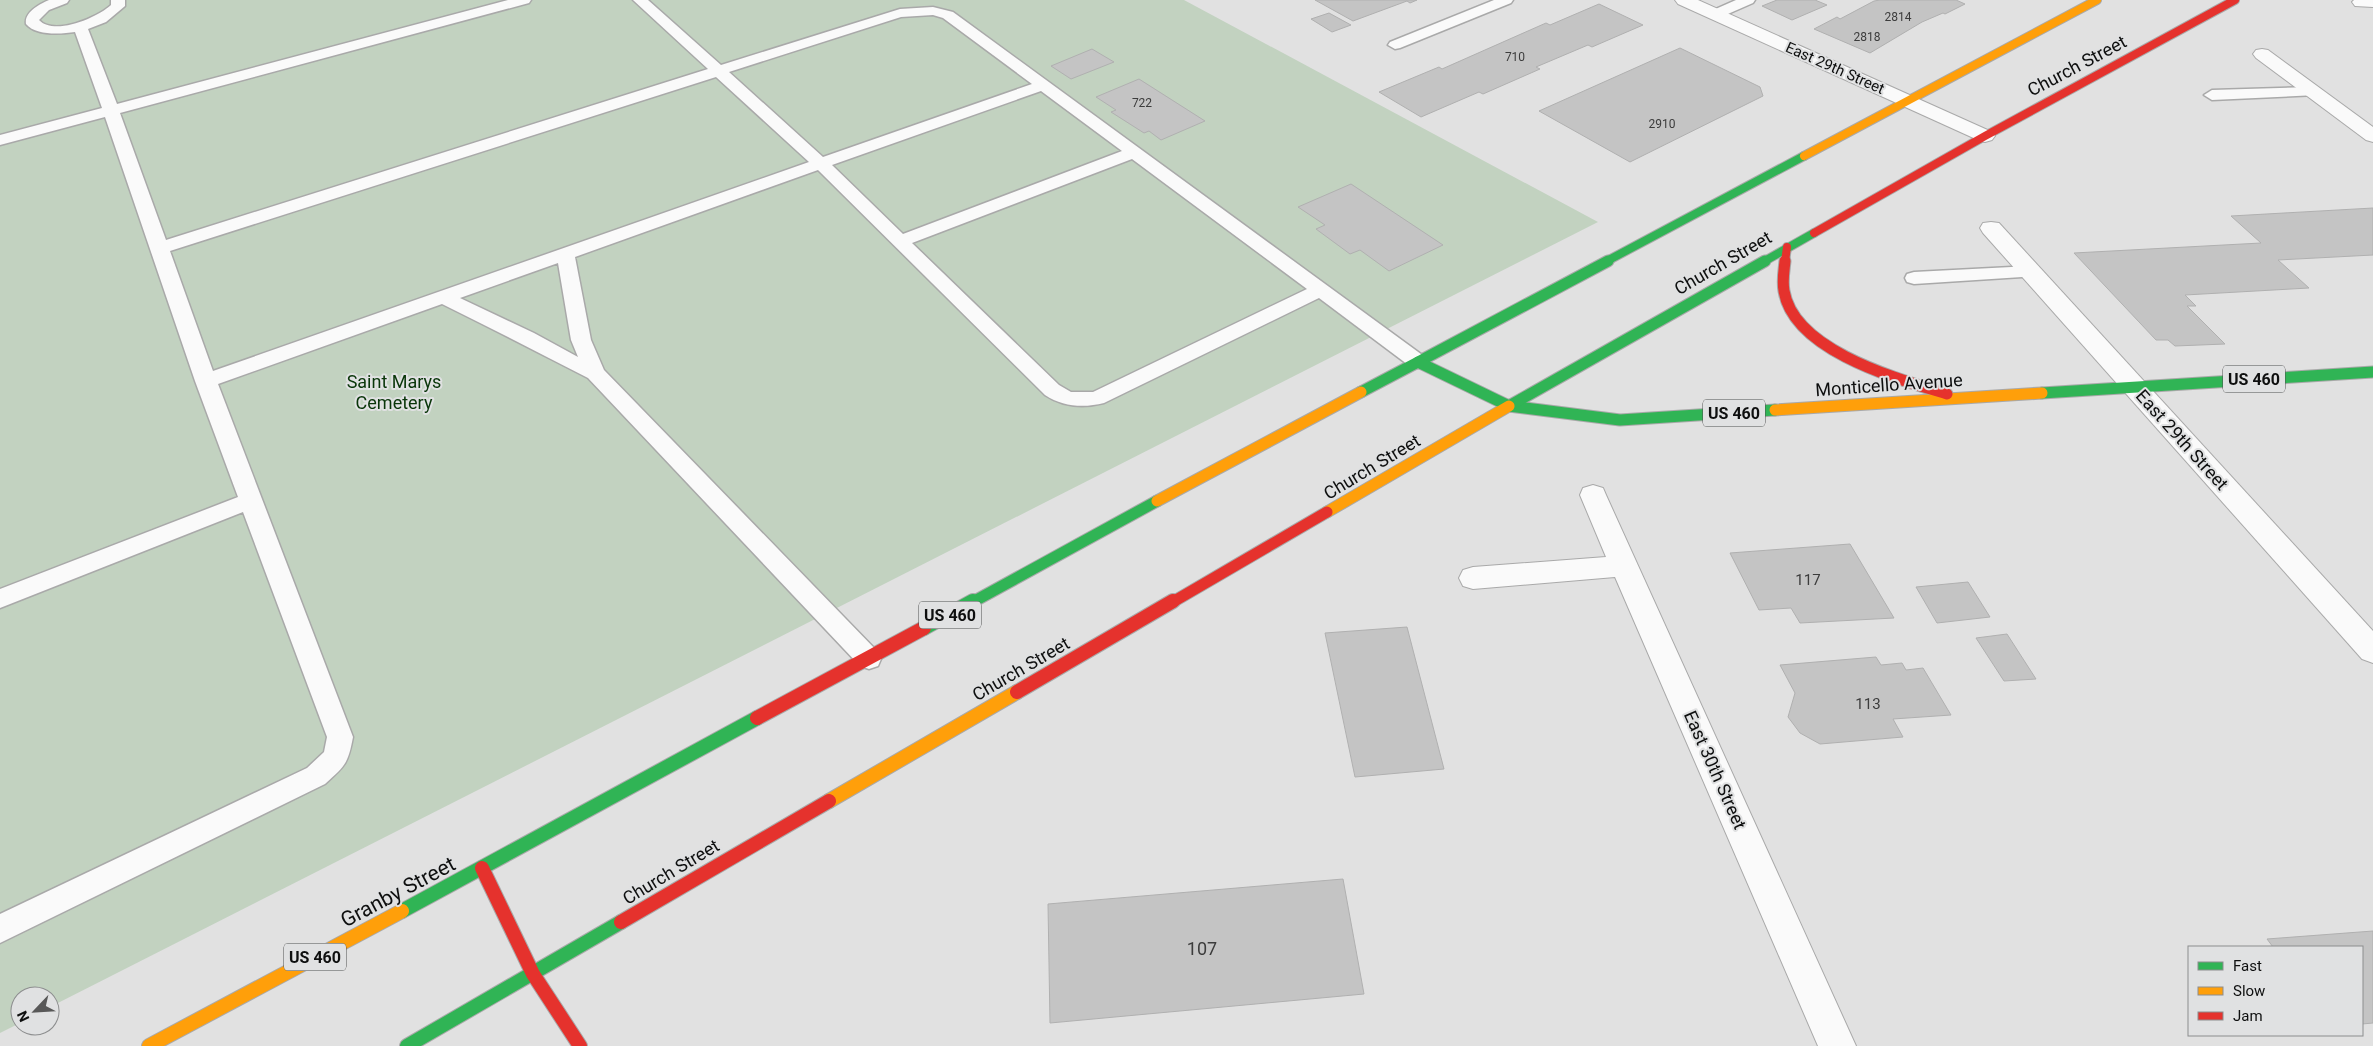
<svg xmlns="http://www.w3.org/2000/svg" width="2373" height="1046" viewBox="0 0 2373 1046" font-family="Roboto,sans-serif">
<rect width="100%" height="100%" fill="#e1e1e1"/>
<path fill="#c2d2c0" d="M0,0H1184L1598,222L50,1007V996H20V1023L0,1033Z"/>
<g fill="#c4c4c4" stroke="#b0b0b0">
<path d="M1315,0H1417L1410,3L1407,1L1353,21Z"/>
<path d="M1777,0H1815L1827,5L1792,20L1762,6Z"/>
<path d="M1880,0H1956L1965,4L1945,14L1943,13L1922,22L1870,53L1814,29L1837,17L1840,19L1874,1Z"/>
<path d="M1599,4L1643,25L1592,47L1588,45L1536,67L1540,69L1483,94L1479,92L1421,117L1379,92L1439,67L1442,69L1546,23L1550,25Z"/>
<path d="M1329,13L1351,25L1332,32L1311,19Z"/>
<path d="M1680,48L1760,87L1763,96L1630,162L1539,111Z"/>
<path d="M1092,49L1114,62L1071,79L1051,66Z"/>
<path d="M1139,79L1205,121L1161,140L1149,131L1144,133L1111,112L1116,110L1096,97Z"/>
<path d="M1351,184L1443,245L1389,271L1360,250L1350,254L1316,229L1325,225L1298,207Z"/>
<path d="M2373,208V255L2278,260L2309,288L2185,295L2196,306H2187L2225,344L2175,346L2168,340H2156L2074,253L2261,243L2231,216Z"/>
<path d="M1850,544L1894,618L1800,623L1791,608L1759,610L1730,553Z"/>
<path d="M1968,582L1990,617L1937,623L1916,587Z"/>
<path d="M1407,627L1444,769L1355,777L1325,633Z"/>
<path d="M2007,634L2036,679L2004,681L1976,638Z"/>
<path d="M1876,657L1881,665L1902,663L1906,670L1923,668L1951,715L1893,719L1903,737L1820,744L1800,733L1788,717L1795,693L1780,665Z"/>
<path d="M1343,879L1364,994L1050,1023L1048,904Z"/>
<path d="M2373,931V1023L2362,1024V947H2273L2267,939Z"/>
</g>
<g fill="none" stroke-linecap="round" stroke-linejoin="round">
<defs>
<g id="lane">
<path d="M49,0H69L67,3L49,10L39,20C54,36 97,18 111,5V0H125V6L106,22L88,29L117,104L508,0H531L529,3L120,113L166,240L708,69L633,0H648L721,65L900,9L933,7L953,12L1425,357L1428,362L1425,367L1418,368L1411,367L1319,298L1104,403C1084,408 1063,407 1045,395L818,170L575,257L591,340L604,370L878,652L881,659L878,666L869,669L860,666L588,378C539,353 491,328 442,304L218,384L353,737C348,764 345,766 325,784L0,943V914L307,768L324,752L327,737L243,512L0,608V589L238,497L195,381L105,117L0,145V135L102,108L75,32C61,34 36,36 26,24C24,12 40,4 49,0ZM933,15L943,18L1032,84L823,157L729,72L901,17ZM716,77L809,162L213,371L170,251ZM1041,91L1122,151L903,234L832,165ZM1132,159L1307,289L1093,392H1071L1059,385L912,243ZM558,263L571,340L578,357L534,333L460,298Z"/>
<path d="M1494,0H1513L1511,3L1400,48L1395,49L1388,45L1390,42Z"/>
<path d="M1736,0H1755L1753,3L1721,17H1711L1709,14L1711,11Z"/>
<path d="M2312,87L2320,92L2317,95L2212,100L2204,95L2212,90Z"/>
<path d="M2031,266L2038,268L2040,272L2038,276L1914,284L1907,282L1905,278L1907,274L1914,272Z"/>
</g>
<g id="street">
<path d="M1675,0H1698L1992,132L1995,136L1992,140L1985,142L1978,140L1678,4Z"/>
<path d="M2354,0H2373V7L2355,6L2352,2Z"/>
<path d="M2262,49L2268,50L2373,127V142L2366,140L2256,58L2253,54L2256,50Z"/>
<path d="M1991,222L1999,223L2373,631V663L2362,659L1983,233L1980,228L1983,223Z"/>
<path d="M1593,485L1603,488L1606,495L1856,1046H1818L1615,577L1473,589L1463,586L1459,578L1463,570L1473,567L1606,557L1580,495L1583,488Z"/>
</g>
<g id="fast-far2">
<path d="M1605,262L1804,156"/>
<path d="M1763,262L1814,233"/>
</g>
<g id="fast-far1">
<path d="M1418,362L1608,261"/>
<path d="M1361,392L1418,362L1509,406L1620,420L1775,410"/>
<path d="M2042,393L2373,372"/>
<path d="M1509,406L1765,261"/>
<path d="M971,603L1157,501"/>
</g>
<g id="fast">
<path d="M924,628L973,601"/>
<path d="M402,911L757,718"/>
<path d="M407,1046L621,922"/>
</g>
<path id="slow-far2" d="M1804,156L2097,0"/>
<g id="slow-far1">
<path d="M1775,410L2042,393"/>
<path d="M1157,501L1361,392"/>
<path d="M1327,512L1509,406"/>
</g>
<g id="slow">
<path d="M829,801L1017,692"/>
<path d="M149,1046L402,911"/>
</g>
<g id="jam-far2">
<path d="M1814,233L1985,136L2235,0"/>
<path d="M1785,262L1787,247"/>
</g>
<g id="jam-far1">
<path d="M1785,261C1784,271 1782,281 1784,291C1794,351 1898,379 1947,394"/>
<path d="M1171,603L1327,512"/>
</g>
<g id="jam">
<path d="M1017,692L1173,601"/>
<path d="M757,718L924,628"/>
<path d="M482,868L533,974L580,1046"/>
<path d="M621,922L829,801"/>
</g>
</defs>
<use href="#lane" stroke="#a9a9a9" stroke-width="3"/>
<use href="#street" stroke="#a9a9a9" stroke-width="2"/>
<use href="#fast-far2" stroke="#a9a9a9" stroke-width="10"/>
<use href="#fast-far1" stroke="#a9a9a9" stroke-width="13"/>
<use href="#fast" stroke="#a9a9a9" stroke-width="16"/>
<use href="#slow-far2" stroke="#a9a9a9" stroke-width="10"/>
<use href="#slow-far1" stroke="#a9a9a9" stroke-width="13"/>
<use href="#slow" stroke="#a9a9a9" stroke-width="16"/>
<use href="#jam-far2" stroke="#a9a9a9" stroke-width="10"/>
<use href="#jam-far1" stroke="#a9a9a9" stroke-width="13"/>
<use href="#jam" stroke="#a9a9a9" stroke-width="16"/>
<use href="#lane" fill="#fafafa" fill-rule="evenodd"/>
<use href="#street" fill="#fafafa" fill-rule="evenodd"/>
<use href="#fast-far2" stroke="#30b455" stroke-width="8"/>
<use href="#fast-far1" stroke="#30b455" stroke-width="11"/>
<use href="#fast" stroke="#30b455" stroke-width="14"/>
<use href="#slow-far2" stroke="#ff9f0a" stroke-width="8"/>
<use href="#slow-far1" stroke="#ff9f0a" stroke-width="11"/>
<use href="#slow" stroke="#ff9f0a" stroke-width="14"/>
<use href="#jam-far2" stroke="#e5322d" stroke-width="8"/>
<use href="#jam-far1" stroke="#e5322d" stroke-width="11"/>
<use href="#jam" stroke="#e5322d" stroke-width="14"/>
</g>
<g text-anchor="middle" stroke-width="4" stroke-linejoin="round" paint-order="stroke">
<g font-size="12" fill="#3c3c3c">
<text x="1898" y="21">2814</text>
<text x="1867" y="41">2818</text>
<text x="1515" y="61">710</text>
<text x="1142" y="107">722</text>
<text x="1662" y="128">2910</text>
</g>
<g font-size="15" fill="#0e0f0f" stroke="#e0e1e2">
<text transform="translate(1835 68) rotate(24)" y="5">East 29th Street</text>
</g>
<g font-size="15" fill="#3c3c3c">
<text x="1808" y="585">117</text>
<text x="1868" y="709">113</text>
</g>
<g fill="#e0e1e2" stroke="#4d4e4e" stroke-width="1">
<rect x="2223" y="365.5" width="62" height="27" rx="4"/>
<rect x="1703" y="399.5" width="62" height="27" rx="4"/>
<rect x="919" y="601.5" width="62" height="27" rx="4"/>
<rect x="284" y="943.5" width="62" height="27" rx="4"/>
</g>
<g font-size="16" font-weight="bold" fill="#0e0f0f">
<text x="2254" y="385">US 460</text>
<text x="1734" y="419">US 460</text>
<text x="950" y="621">US 460</text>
<text x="315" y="963">US 460</text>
</g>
<g font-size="18" fill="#0e0f0f" stroke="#e0e1e2">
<text transform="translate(2077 66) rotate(-28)" y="6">Church Street</text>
<text transform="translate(1723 263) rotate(-30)" y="6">Church Street</text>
<text transform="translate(1889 385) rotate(-4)" y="6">Monticello Avenue</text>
<text transform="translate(2182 440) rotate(48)" y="6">East 29th Street</text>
<text transform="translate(1372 467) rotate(-31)" y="6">Church Street</text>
<text transform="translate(1021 669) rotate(-30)" y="6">Church Street</text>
<text transform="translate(1715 770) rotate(66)" y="6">East 30th Street</text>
<text transform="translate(671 872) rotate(-31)" y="6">Church Street</text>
</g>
<g font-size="18" fill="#093609" stroke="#e0e1e2">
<text x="394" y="388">Saint Marys<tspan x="394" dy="21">Cemetery</tspan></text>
</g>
<g font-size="18" fill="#3c3c3c">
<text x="1202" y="955">107</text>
</g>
<g font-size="21" fill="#0e0f0f" stroke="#e0e1e2">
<text transform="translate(398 892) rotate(-28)" y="7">Granby Street</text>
</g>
</g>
<rect x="2188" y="946" width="175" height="90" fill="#e0e1e2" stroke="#8c8d8e"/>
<rect x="2198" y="962" width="25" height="8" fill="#30b455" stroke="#8c8d8e"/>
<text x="2233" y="971" font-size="15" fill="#0e0f0f">Fast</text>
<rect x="2198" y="987" width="25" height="8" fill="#ff9f0a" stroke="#8c8d8e"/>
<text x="2233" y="996" font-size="15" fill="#0e0f0f">Slow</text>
<rect x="2198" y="1012" width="25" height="8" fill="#e5322d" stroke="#8c8d8e"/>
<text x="2233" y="1021" font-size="15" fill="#0e0f0f">Jam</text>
<g transform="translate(35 1011) rotate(245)"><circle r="24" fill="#e0e1e2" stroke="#8c8d8e"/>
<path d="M0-4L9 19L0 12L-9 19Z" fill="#585858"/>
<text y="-8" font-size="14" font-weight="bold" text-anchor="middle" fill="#0e0f0f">N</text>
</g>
</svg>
